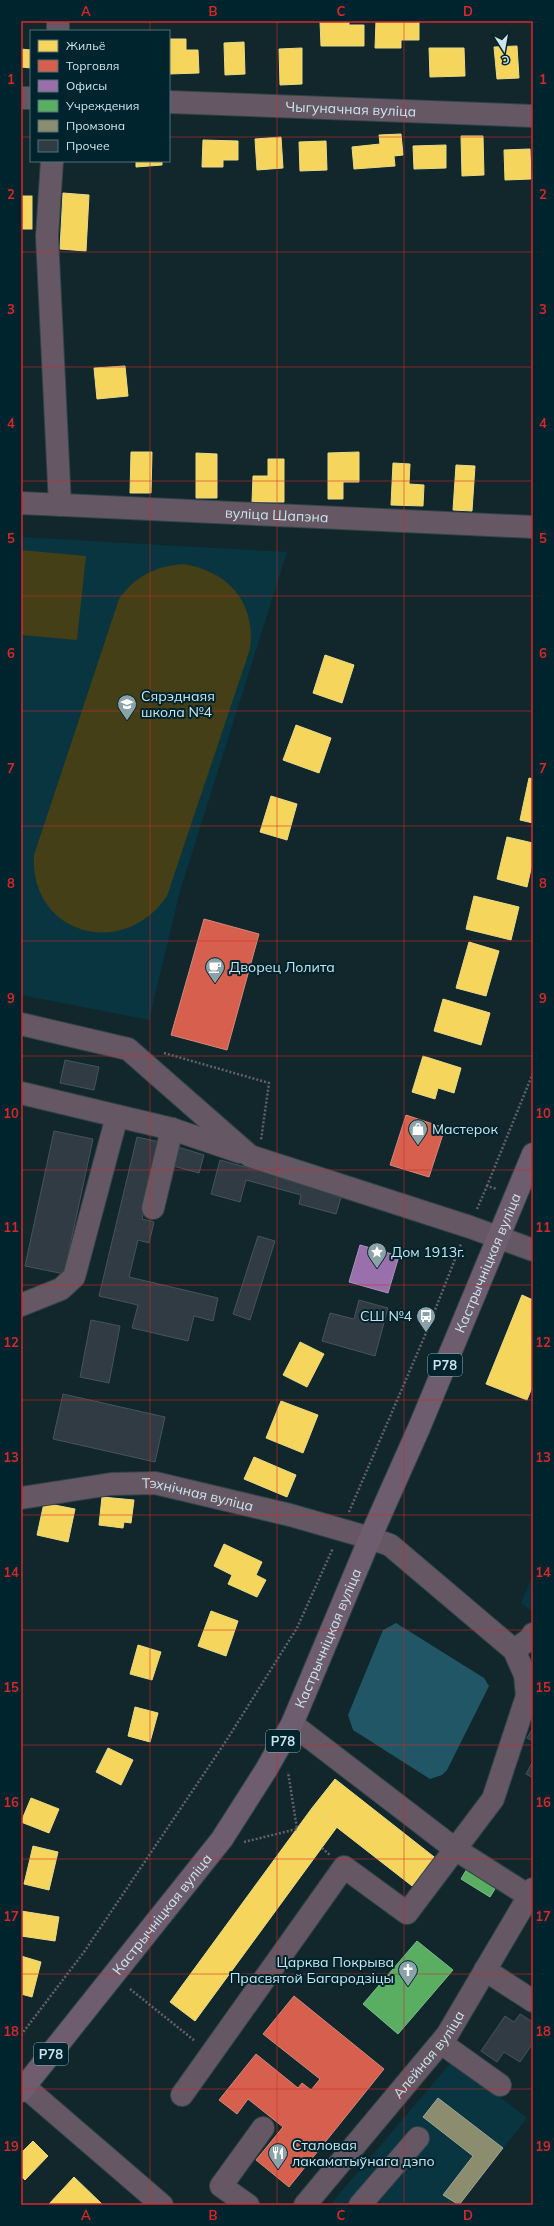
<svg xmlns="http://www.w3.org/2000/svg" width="554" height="2226" viewBox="0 0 554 2226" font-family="Mulish,sans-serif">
<rect width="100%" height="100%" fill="#12272c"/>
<g fill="#083540">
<path d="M21,537L287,552L180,891L149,1020L21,995Z"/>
<path d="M533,1575V1612L521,1603Z"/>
<path d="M453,2060L527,2118L459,2205H330Z"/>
</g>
<g fill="#443f16">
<path d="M21,550L86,556L77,640L21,635Z"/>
<path d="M183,564C228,571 256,602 250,649L167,896C123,961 29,934 34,855L119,599C135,576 156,566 183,564Z"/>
</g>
<path fill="#205665" d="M396,1623L484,1678L489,1686L447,1770L442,1775L430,1779L353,1730L348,1715L383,1630Z"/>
<g fill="#f6d55c" stroke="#e9da88">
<path d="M320,21H349V25H364V46H321Z"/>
<path d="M376,21H419V40H401V48H375Z"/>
<path d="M169,39H186V50H198L199,73L169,74Z"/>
<path d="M244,42L245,74L225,75L224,43Z"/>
<path d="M517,46L519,78L497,79L494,47Z"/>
<path d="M302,48V84L280,85L279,49Z"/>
<path d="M429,48H464L465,76L430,77Z"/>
<path d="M21,49L31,50V68L21,67Z"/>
<path d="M401,134L403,155L394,156L395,166L354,169L352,147L380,144L379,135Z"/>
<path d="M461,136H483L484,175L462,176Z"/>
<path d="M281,137L283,168L257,170L255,139Z"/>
<path d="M203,140L238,141V160H223V167H202Z"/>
<path d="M326,141L327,170L300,171L299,142Z"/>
<path d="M446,145V168L414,169L413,146Z"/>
<path d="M530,149L531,179L505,180L504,150Z"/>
<path d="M136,161H162V165L136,167Z"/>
<path d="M63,193L89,195L86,251L60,249Z"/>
<rect x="21" y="196" width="11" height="33"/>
<path d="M125,366L128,396L97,399L94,368Z"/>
<path d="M131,452H152L151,493H130Z"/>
<path d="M359,452V482H343V499H328V453Z"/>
<path d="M196,453L217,454V498H196Z"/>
<path d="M268,459H284V502H252L253,476H268Z"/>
<path d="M393,463L410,464L409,484L424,485L423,506L391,505Z"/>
<path d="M456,465L475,466L472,511L453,510Z"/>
<path d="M325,655L354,665L342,703L313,693Z"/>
<path d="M296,725L331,738L319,773L283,760Z"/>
<path d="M529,778L533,779V823L520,820Z"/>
<path d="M271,796L297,804L287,840L260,832Z"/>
<path d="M507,837L533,843V860L527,887L497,879Z"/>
<path d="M474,896L519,907L511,940L466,929Z"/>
<path d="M469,942L499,951L486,996L456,988Z"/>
<path d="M443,999L490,1013L481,1045L434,1031Z"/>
<path d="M423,1056L461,1068L454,1093L438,1088L435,1099L412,1092Z"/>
<path d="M522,1295L533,1300V1385L527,1400L486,1384Z"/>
<path d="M300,1342L324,1354L307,1387L283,1375Z"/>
<path d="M281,1401L318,1415L303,1453L266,1438Z"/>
<path d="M254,1457L296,1475L287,1497L244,1479Z"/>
<path d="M102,1497L134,1500L131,1523L124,1522L123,1528L99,1525Z"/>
<path d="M44,1503L75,1509L68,1542L37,1535Z"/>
<path d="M224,1544L262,1562L256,1575L266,1580L257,1597L228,1584L232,1575L214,1566Z"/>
<path d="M211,1611L238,1621L226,1656L198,1646Z"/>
<path d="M138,1645L161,1652L152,1680L130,1674Z"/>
<path d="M135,1707L158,1713L150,1742L128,1736Z"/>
<path d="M108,1748L133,1760L121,1785L96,1772Z"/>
<path d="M335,1779L438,1860L416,1889L312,1808Z"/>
<path d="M31,1798L59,1809L49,1833L21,1822Z"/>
<path d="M312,1808L337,1827L195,2021L170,2002Z"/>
<path d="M33,1846L58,1852L49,1890L24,1884Z"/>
<path d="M21,1911L59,1917L55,1941L21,1936Z"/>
<path d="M21,1956L41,1962L32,1997L21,1994Z"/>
<path d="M33,2141L48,2156L25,2180L21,2176V2153Z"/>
<path d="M74,2177L103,2205L49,2204Z"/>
</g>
<g fill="#d6604d" stroke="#d3887d">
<path d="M204,919L259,934L227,1050L171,1035Z"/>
<path d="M406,1115L445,1128L429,1177L390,1165Z"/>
<path d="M294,1996L384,2069L289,2187L256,2160L283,2127L248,2099L237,2114L219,2100L256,2054L298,2088L302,2083L311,2090L320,2079L263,2034Z"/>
</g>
<path fill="#9970ab" stroke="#a893bf" d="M360,1245L399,1256L388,1293L349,1282Z"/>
<g fill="#5aae61" stroke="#7cbe8b">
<path d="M468,1867L498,1884L490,1897L461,1879Z"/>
<path d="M417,1941L453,1970L398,2034L363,2004Z"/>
</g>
<path fill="#8c8c6e" stroke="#9fa794" d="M438,2098L503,2148L459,2205L443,2195L473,2156L423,2117Z"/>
<g fill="#313b43" stroke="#48525b">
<path d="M65,1060L99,1067L94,1090L60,1083Z"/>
<path d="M54,1131L93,1139L64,1274L25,1266Z"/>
<path d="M137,1137L160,1142L142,1219L154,1222L149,1243L138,1240L129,1277L218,1298L213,1321L194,1316L188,1341L132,1328L138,1305L99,1296Z"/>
<path d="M178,1147L204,1155L199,1173L173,1166Z"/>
<path d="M220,1160L342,1194L336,1214L299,1204L301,1195L246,1180L240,1202L211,1194Z"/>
<path d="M258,1236L275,1241L250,1320L233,1314Z"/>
<path d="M359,1300L388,1308L375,1356L322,1341L330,1313L354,1319Z"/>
<path d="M91,1320L120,1326L109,1383L80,1377Z"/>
<path d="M63,1394L165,1417L155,1462L53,1439Z"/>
<path d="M533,1728V1741L527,1738Z"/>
<path d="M533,1761V1778L526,1774Z"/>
<path d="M520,2014L533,2022V2043L520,2062L504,2052L497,2062L481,2051L505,2016L514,2022Z"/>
</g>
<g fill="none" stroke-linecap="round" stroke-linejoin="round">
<defs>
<g id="minor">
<path d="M58,31V21"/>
<path d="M21,98H31"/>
<path id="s1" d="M169,102L533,116"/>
<path d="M52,161L47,236L60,505"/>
<path id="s2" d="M21,503L533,527"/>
<path d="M21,1024L128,1049L250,1156L470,1227L533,1250"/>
<path d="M21,1093L172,1129L240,1152"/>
<path d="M153,1208L172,1129"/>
<path d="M21,1305L61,1289L74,1277L117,1116"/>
<path id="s3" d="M21,1498L111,1484L155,1483L290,1515L370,1538L390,1545L514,1650L525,1675L527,1696L493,1799L407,1913L344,1867L182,2095"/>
<path d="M514,1650L530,1639L533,1634"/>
<path d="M292,1724L455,1849L529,1896"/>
<path d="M485,1970L533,2001"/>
<path d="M441,2043L500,2085"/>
<path d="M25,2087L162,2205"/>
<path d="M248,2205L221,2186L263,2128"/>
<path id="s4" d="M305,2205L447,2035L533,1889"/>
<path d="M360,2205L418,2138"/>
</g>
<g id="major">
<path id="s5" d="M21,2091L222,1839L266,1770L292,1724L370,1538L419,1428L533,1154"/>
</g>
</defs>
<use href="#minor" stroke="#324448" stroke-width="24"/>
<use href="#major" stroke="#324448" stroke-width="24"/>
<g stroke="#64606a" stroke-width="2.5" stroke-dasharray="2 2" stroke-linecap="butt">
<path d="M164,1053L269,1083L261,1140"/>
<path d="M487,1186L533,1073"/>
<path d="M477,1209L487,1186L497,1189"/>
<path d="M349,1512L426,1333L461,1244"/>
<path d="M244,1842L297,1829L288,1772"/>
<path d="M322,1848L330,1855"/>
<path d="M130,1989L195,2041"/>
<path d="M21,2035L84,1952L226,1741L297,1628L333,1548"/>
</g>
<use href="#minor" stroke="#655764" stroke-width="22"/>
<use href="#major" stroke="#6e5d6e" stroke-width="22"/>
</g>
<path fill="none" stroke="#d62828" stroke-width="1" stroke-opacity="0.55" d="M150,21V31M277,21V2205M404,21V2205M21,137H31M169,137H533M150,161V2205M21,252H533M21,367H533M21,481H533M21,596H533M21,711H533M21,826H533M21,941H533M21,1056H533M21,1170H533M21,1285H533M21,1400H533M21,1515H533M21,1630H533M21,1745H533M21,1859H533M21,1974H533M21,2089H533"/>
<defs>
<symbol id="school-pin" viewBox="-11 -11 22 30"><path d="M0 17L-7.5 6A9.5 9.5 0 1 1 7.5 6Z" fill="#8ba2a9" stroke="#00242d"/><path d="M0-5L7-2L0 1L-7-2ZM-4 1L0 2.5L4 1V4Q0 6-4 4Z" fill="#fff"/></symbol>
<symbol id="cafe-pin" viewBox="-11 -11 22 30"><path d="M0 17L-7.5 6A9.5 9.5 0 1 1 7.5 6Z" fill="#8ba2a9" stroke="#00242d"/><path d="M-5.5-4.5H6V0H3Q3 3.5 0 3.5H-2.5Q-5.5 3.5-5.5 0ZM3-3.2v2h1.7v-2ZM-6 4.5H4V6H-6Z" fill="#fff"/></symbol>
<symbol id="shop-pin" viewBox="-11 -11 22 30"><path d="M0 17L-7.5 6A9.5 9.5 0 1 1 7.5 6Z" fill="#8ba2a9" stroke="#00242d"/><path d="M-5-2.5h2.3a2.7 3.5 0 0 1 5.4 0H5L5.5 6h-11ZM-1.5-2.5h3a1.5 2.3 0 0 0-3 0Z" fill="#fff"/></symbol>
<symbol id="sight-pin" viewBox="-11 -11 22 30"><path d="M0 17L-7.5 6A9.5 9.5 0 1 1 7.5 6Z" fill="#8ba2a9" stroke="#00242d"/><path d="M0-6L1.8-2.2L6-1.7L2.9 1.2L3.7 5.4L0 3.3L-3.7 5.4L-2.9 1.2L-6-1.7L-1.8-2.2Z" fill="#fff"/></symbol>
<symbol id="bus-pin" viewBox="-11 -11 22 30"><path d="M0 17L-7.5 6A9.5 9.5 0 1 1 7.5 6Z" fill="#8ba2a9" stroke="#00242d"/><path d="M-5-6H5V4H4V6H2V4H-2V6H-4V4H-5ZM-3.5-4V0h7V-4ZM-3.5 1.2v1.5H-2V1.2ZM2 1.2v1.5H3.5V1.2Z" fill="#fff"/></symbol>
<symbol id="church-pin" viewBox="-11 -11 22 30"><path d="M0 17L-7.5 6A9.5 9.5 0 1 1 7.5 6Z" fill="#8ba2a9" stroke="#00242d"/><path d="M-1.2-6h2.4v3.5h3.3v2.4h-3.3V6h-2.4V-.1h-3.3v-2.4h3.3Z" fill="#fff"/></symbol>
<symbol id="restaurant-pin" viewBox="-11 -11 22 30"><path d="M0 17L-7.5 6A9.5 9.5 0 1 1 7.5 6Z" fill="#8ba2a9" stroke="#00242d"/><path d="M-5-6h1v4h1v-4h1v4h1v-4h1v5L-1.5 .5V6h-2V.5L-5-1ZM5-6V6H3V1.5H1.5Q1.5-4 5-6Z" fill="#fff"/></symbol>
</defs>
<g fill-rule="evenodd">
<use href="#school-pin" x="116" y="693" width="22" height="30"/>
<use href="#cafe-pin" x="204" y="956" width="22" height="30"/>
<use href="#shop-pin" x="407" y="1118" width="22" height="30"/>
<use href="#sight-pin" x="366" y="1241" width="22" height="30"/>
<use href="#bus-pin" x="415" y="1305" width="22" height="30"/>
<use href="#church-pin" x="397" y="1959" width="22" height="30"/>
<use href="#restaurant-pin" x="267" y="2142" width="22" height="30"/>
</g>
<g text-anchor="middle" stroke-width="4" stroke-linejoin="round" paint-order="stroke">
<g fill="#00242d" stroke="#8fabb3" stroke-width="1">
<rect x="428" y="1354" width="34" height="22" rx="3"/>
<rect x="266" y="1730" width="34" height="22" rx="3"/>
<rect x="34" y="2043" width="34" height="22" rx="3"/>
</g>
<g font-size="13" font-weight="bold" fill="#cce5ed">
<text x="445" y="1370">Р78</text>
<text x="283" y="1746">Р78</text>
<text x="51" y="2059">Р78</text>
</g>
<g font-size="14" fill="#cce5ed" stroke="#00242d">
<text dy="5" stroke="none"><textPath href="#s1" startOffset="182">Чыгуначная вуліца</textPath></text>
<text dy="5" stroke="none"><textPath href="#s2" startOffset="256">вуліца Шапэна</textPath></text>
<text dy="5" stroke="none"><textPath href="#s5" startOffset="958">Кастрычніцкая вуліца</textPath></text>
<text dy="5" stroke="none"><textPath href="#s3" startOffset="179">Тэхнічная вуліца</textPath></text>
<text dy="5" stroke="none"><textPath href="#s5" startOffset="550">Кастрычніцкая вуліца</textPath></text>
<text dy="5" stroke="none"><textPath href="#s5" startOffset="226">Кастрычніцкая вуліца</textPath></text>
<text dy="5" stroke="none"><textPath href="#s4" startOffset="195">Алейная вуліца</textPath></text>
</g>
<g font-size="14" fill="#cce5ed" stroke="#00242d" text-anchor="start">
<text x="141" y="701">Сярэднаяя<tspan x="141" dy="16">школа №4</tspan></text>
<text x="229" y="972">Дворец Лолита</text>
<text x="432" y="1134">Мастерок</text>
<text x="391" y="1257">Дом 1913г.</text>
<text x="412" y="1321" text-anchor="end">СШ №4</text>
<text x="394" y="1967" text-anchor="end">Царква Покрыва<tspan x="394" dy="16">Прасвятой Багародзіцы</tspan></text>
<text x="292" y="2150">Сталовая<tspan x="292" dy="16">лакаматыўнага дэпо</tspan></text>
</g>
</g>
<rect width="554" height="2226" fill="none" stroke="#00242d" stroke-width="44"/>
<rect x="30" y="30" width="140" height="132" fill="#00242d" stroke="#52717a"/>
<rect x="38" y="40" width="20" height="12" fill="#f6d55c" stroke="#52717a"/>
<text x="66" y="50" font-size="12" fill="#cce5ed">Жильё</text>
<rect x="38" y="60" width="20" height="12" fill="#d6604d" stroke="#52717a"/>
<text x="66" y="70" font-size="12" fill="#cce5ed">Торговля</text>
<rect x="38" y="80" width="20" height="12" fill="#9970ab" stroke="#52717a"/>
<text x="66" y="90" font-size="12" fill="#cce5ed">Офисы</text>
<rect x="38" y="100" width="20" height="12" fill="#5aae61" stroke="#52717a"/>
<text x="66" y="110" font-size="12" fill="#cce5ed">Учреждения</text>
<rect x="38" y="120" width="20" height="12" fill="#8c8c6e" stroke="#52717a"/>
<text x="66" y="130" font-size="12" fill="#cce5ed">Промзона</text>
<rect x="38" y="140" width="20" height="12" fill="#313b43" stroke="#52717a"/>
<text x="66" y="150" font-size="12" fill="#cce5ed">Прочее</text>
<g transform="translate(504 50) rotate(169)" stroke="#00242d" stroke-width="3" paint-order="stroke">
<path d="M0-3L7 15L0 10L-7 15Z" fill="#cce5ed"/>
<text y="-6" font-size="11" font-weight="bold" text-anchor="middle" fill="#cce5ed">С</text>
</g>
<rect x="22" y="22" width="510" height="2182" fill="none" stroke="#d62828" stroke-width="1.5"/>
<g font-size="13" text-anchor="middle" font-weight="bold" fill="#d62828">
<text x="86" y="16">A</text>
<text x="213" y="16">B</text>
<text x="341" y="16">C</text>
<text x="468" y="16">D</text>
<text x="11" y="84">1</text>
<text x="543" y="84">1</text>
<text x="11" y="199">2</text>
<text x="543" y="199">2</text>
<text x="11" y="314">3</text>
<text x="543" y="314">3</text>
<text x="11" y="428">4</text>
<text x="543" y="428">4</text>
<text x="11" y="543">5</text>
<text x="543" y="543">5</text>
<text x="11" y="658">6</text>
<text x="543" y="658">6</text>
<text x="11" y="773">7</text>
<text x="543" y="773">7</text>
<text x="11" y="888">8</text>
<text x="543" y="888">8</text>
<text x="11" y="1003">9</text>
<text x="543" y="1003">9</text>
<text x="11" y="1118">10</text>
<text x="543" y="1118">10</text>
<text x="11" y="1232">11</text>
<text x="543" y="1232">11</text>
<text x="11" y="1347">12</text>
<text x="543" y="1347">12</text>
<text x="11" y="1462">13</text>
<text x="543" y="1462">13</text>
<text x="11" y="1577">14</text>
<text x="543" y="1577">14</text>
<text x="11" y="1692">15</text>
<text x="543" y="1692">15</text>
<text x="11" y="1807">16</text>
<text x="543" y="1807">16</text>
<text x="11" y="1921">17</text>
<text x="543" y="1921">17</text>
<text x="11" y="2036">18</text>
<text x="543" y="2036">18</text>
<text x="11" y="2151">19</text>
<text x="543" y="2151">19</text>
<text x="86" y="2220">A</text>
<text x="213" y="2220">B</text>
<text x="341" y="2220">C</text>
<text x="468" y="2220">D</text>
</g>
</svg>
